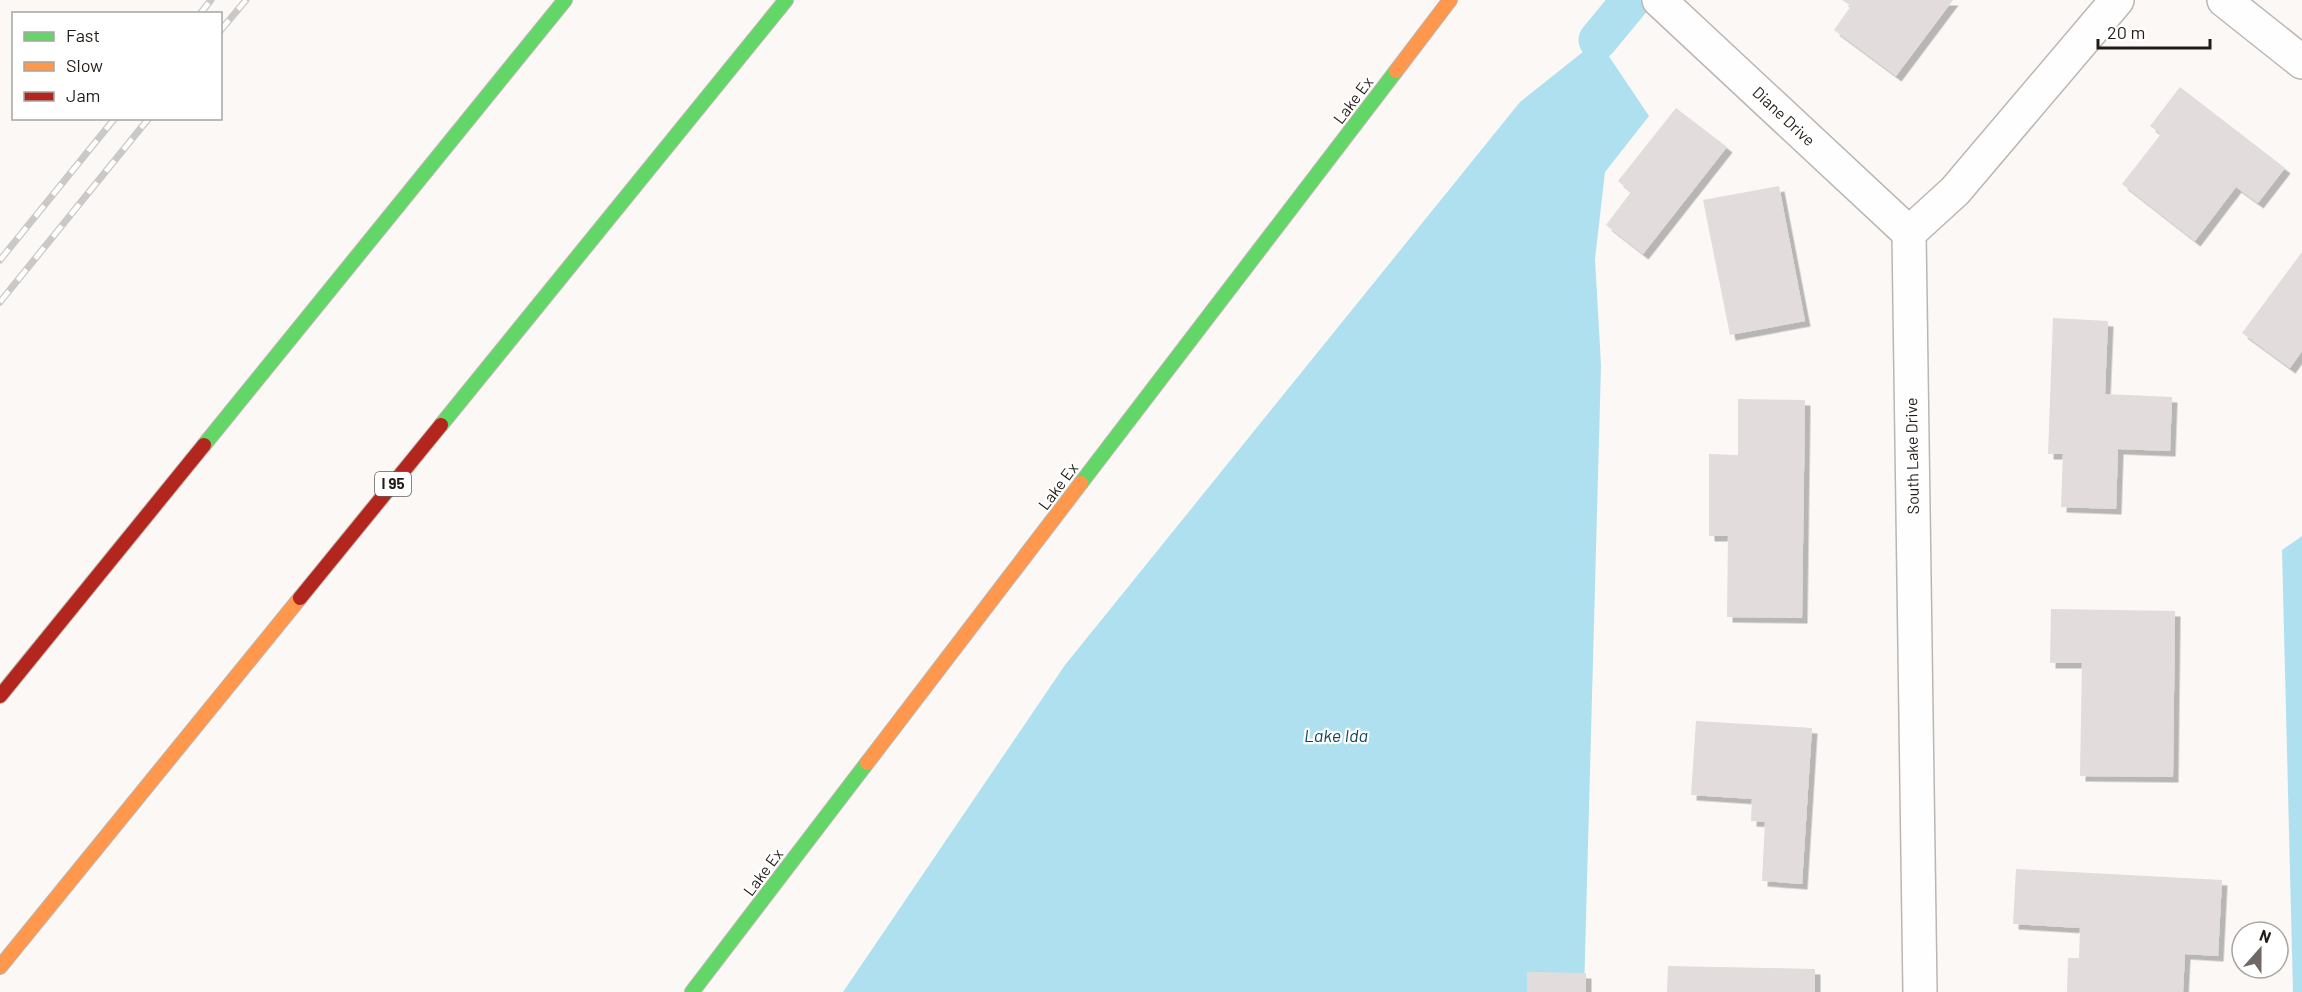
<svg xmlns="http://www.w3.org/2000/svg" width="2302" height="992" viewBox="0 0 2302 992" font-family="Barlow,sans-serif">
<defs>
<filter id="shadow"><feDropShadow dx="5.5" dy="5.5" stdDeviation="0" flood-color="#0004"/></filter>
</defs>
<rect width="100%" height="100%" fill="#fbf8f6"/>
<g fill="#afe0ef">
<path d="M1598,40L1649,116L1605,172L1595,259L1601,365L1584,992H843L1065,665L1520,102Z"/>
<path d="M2302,536V992H2293L2282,550Z"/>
</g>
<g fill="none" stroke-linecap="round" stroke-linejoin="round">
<path stroke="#afe0ef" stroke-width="39" d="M1598,40L1631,0"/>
</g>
<g fill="#e2dcdd" filter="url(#shadow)">
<path d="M1842,0H1953L1896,76L1834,30L1851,6Z"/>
<path d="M2180,87L2285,168L2258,203L2236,187L2195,241L2122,184L2161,134L2150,126Z"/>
<path d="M1676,108L1727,147L1643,254L1606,225L1631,192L1618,181Z"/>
<path d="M1779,186L1805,321L1730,335L1703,200Z"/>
<path d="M2302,252V351L2290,368L2242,333Z"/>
<path d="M2053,318L2108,321L2105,394L2172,397L2170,451L2118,449L2116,509L2061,507L2063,454H2048Z"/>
<path d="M1738,399L1805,400L1802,618L1727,617L1728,536H1709V454L1738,455Z"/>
<path d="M2051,609L2175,611L2173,777L2080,776L2082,663H2050Z"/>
<path d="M1696,721L1812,728L1802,884L1762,881L1765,822L1751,821L1752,799L1691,795Z"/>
<path d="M2016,869L2222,880L2218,956L2185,954L2183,992H2067L2068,958H2079L2080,928L2013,924Z"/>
<path d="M1668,966L1815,969V992H1667Z"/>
<path d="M1527,972L1586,973V992H1527Z"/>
</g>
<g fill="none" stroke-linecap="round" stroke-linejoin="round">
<defs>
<g id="street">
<path d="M1659,0L1909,233"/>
<path d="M2224,0L2302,62"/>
<path d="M1920,992L1909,233L1955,191L2117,0"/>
</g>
<g id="fast">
<path d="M441,425L786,0"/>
<path d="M204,445L565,0"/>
<path d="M1081,483L1396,71"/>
<path d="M692,992L867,763"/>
</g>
<g id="slow">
<path d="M1396,71L1450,0"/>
<path d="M867,763L1081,483"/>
<path d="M0,967L300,598"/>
</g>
<g id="jam">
<path d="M300,598L441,425"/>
<path d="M0,696L204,445"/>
</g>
</defs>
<use href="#street" stroke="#bbb6b2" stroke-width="36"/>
<use href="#fast" stroke="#bbb6b2" stroke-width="16"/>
<use href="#slow" stroke="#bbb6b2" stroke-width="16"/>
<use href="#jam" stroke="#bbb6b2" stroke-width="16"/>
<use href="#street" stroke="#fefefe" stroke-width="33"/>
<use href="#fast" stroke="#63d668" stroke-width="14"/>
<use href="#slow" stroke="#ff974d" stroke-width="14"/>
<use href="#jam" stroke="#b3261e" stroke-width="14"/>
<defs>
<g id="rail">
<path d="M200,14L211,0"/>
<path d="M220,31L246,0"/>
<path d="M0,260L115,118"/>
<path d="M0,302L149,118"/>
</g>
</defs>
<use href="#rail" stroke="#cbc9c8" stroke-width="7"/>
<use href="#rail" stroke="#fff" stroke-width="4.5" stroke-dasharray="14" stroke-linecap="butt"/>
</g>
<g text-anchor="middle" stroke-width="4.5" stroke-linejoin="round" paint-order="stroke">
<rect fill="#fff" stroke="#655f5c" stroke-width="1.5" x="375" y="472" width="36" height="24" rx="4.5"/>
<g font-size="15" font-weight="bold" fill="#231b16">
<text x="393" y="489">I 95</text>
</g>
<g font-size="16" fill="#231b16" stroke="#fff">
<text transform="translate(1353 100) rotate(-53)" y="6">Lake Ex</text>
<text transform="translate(1784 116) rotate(43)" y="6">Diane Drive</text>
<text transform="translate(1912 456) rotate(-91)" y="6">South Lake Drive</text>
<text transform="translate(1058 486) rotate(-53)" y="6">Lake Ex</text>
<text transform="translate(763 872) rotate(-53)" y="6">Lake Ex</text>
</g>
<g font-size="18" font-style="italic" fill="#0d4b5b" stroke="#fff">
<text x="1336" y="742">Lake Ida</text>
</g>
</g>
<rect x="12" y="12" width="210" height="108" fill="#ffffff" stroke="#a7a4a2" stroke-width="1.5"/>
<rect x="24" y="32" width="30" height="9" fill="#63d668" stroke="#a7a4a2" stroke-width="1.5"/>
<text x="66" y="42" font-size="18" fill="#231b16">Fast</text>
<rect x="24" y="62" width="30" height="9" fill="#ff974d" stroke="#a7a4a2" stroke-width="1.5"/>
<text x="66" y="72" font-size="18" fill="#231b16">Slow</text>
<rect x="24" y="92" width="30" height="9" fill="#b3261e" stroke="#a7a4a2" stroke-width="1.5"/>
<text x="66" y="102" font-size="18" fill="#231b16">Jam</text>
<g transform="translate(2260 950) rotate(21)"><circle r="28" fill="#ffffff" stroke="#a7a4a2" stroke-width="1.5"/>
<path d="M0-4.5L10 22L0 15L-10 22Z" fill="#6f6864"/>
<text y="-9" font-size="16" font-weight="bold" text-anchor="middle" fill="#231b16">N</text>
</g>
<path d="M2098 39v9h112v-9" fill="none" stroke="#231b16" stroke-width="3"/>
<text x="2107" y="39" font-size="18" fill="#231b16" stroke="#ffffff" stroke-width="4.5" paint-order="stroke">20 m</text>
</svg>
